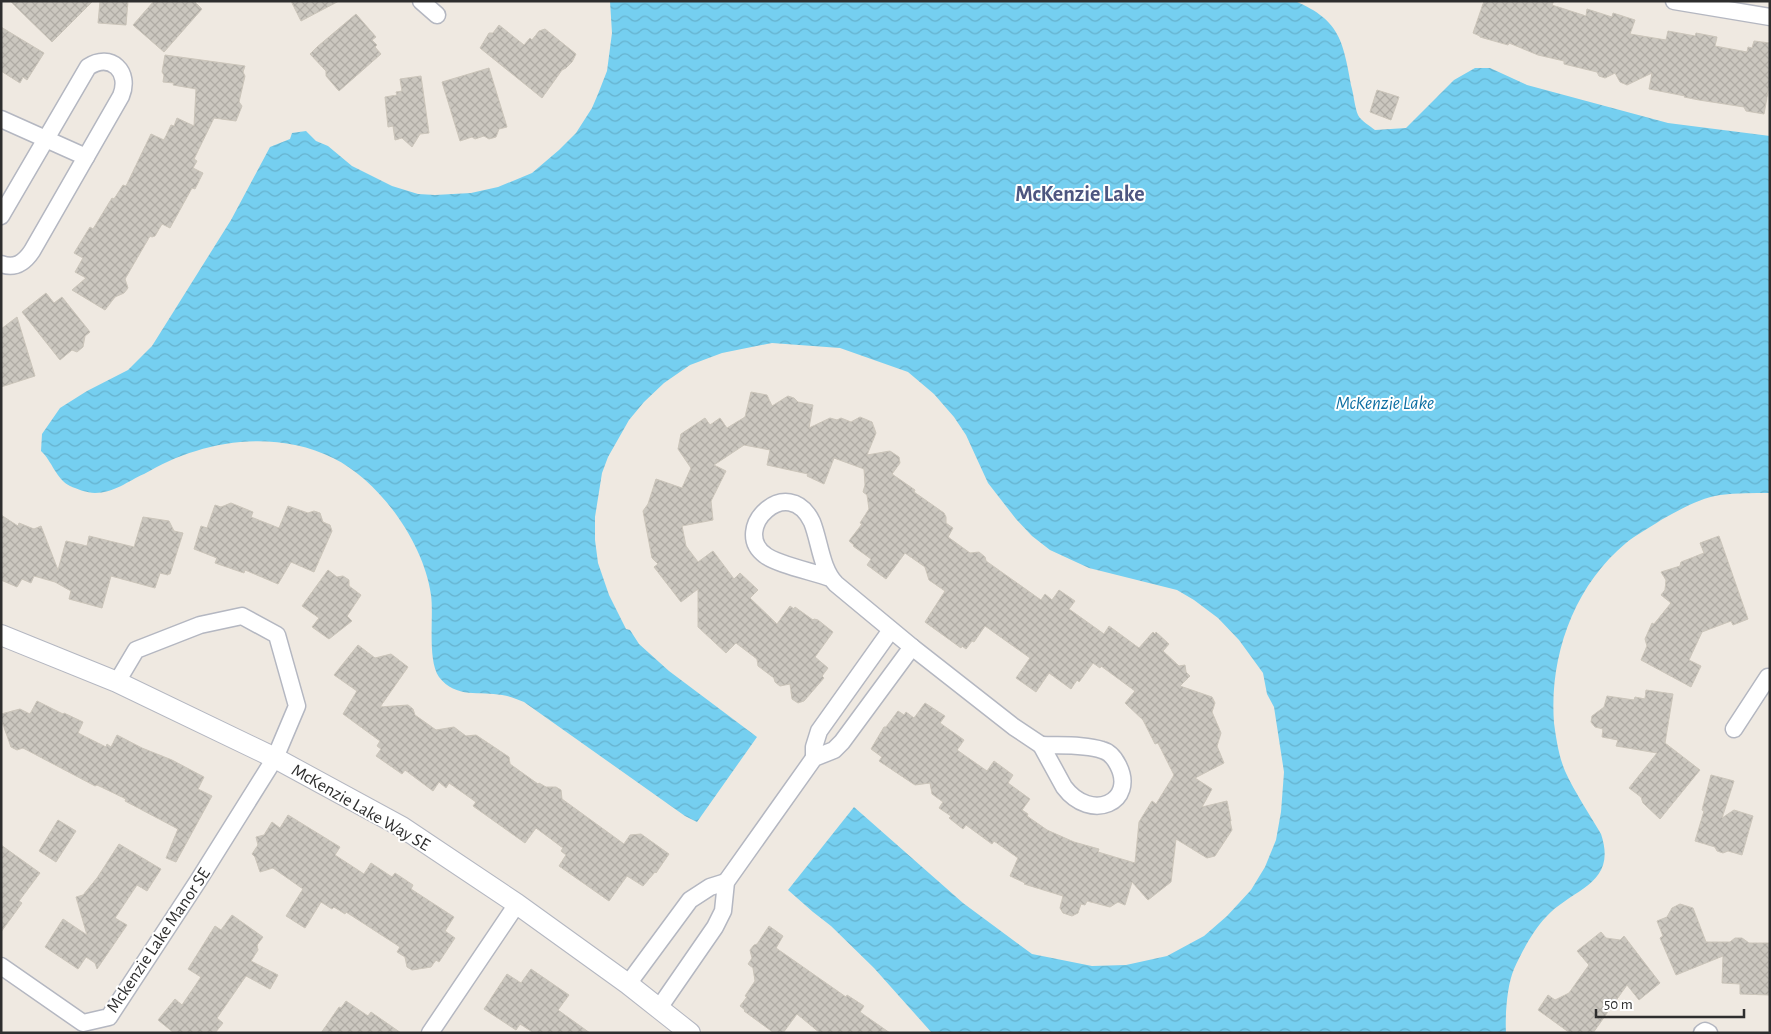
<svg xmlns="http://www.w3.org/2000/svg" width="1771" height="1034" viewBox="0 0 1771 1034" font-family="'Alegreya Sans',sans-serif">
<defs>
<pattern id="water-waves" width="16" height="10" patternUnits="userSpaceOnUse" patternTransform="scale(1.25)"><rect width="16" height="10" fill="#75cff0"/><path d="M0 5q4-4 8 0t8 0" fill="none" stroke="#66b2ce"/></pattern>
<pattern id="building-cross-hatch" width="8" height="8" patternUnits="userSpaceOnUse" patternTransform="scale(1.25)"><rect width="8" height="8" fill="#cbc7bf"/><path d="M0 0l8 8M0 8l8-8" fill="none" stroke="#afaba4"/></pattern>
</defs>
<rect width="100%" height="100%" fill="#efe9e1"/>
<path fill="url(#water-waves)" d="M610,1H1295C1342,21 1343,43 1352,89C1354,97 1355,108 1358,115C1361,121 1370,126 1375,130L1406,128L1454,80L1475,68H1490L1527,85L1668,123L1770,136V493C1754,493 1737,493 1720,495C1700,498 1679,510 1661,520C1649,528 1637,534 1626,543C1574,586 1549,656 1554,723C1556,738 1559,757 1565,771C1575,793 1589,813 1601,834C1618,885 1572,888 1546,917C1534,929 1521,953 1514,969C1507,985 1505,1015 1506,1033H932L874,968L831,926L813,912L788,890L854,807L963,903L1032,954L1092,966L1126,965L1167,956L1204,936L1227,916L1251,890L1265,867L1276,840L1281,812L1284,772L1274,707L1267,694L1263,673L1239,640L1218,618L1194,600L1177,590L1089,568L1050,550L1032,536L1016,519L988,483L966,435L954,417L934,394L908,372L840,348L772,343L722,353L690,365L664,383L644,402L629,420L608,457L602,473L595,517V540L598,563L609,595L626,629L630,630L639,644L669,671L757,737L697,822L685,816L524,702C517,699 510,696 502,695C480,691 456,699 439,677C427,660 434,616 431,595C424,543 380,481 333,458C291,437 239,437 196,451C178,456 160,465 144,474C128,481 114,493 95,493C87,493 77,489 70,486C56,479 52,461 41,451L42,434L60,408L87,391L128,370L152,346L231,220L270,147L290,139L292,133L306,131L316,141L328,146L352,166L392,186L418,194L435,195L471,193L498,187L532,173L559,150L576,133L592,108L598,94L607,71L612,33Z"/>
<g fill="url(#building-cross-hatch)" stroke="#cbc5ba">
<path d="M10,1H93L52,42Z"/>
<path d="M100,1H128L126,25L98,23Z"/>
<path d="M154,1H194L202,9L164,52L133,25Z"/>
<path d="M291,1H339L301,21Z"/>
<path d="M1484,1H1554L1552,5L1586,16L1587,9L1612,17L1613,13L1635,20L1630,34L1666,40L1668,31L1695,36L1696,33L1717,37L1715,46L1747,52L1748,47L1752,48L1754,41L1770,43V81L1764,114L1746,111L1744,107L1699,100L1684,97L1685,96L1649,89L1652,73L1627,85L1620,82L1615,73L1605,78L1599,76L1597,72L1564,64V61L1538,55L1509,43L1508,45L1480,37V36L1473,33Z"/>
<path d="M356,14L376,37L372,40L377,45L375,47L381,54L339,91L326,76V71L310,54L317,47Z"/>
<path d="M499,25L524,45L530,38L532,40L539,31L545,29L576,54L572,62L566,68L562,70L542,98L480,48L489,33H493Z"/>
<path d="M1,27L44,53L27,80L23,77L20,83L1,71Z"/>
<path d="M165,55L245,66L243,72L245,76L239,102L242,106L236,121L214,118L194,159L197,161L193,168L203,173L195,189L192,188L170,228L162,224L155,236L152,237L150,236L125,279L128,288L124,293L115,297L105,310L72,290L86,278L75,272L83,258L74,253L90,227L93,229L112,198L114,199L123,185L126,186L151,134L164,140L171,125L174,126L177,118L194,126L196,89L173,85L174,83L163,82L164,75L162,72Z"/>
<path d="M489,68L507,127L499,129L496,137L489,139L484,136L475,139L472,137L460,141L442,82Z"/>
<path d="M421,76L429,133L420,134L412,147L402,138L395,140L393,126L388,127L385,97L397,95L396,92L402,91L400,79Z"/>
<path d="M1377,90L1399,97L1391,120L1370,112Z"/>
<path d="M46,293L54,303L62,297L90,332L85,336L83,347L77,352L72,350L60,360L22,312Z"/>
<path d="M17,317L35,376L1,387V329Z"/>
<path d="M751,392L767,395L772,406L788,396L794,398L798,402L813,405L809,428L830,418L837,420L841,418L851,422L860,417L872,422L876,433L867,455L890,451L899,457L900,463L892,474L915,490L914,492L944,513L946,517V523L953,528L948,537L970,553L979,552L985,557L986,561L1041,600L1045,594L1052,600L1059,590L1075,601L1069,609L1104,634L1109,626L1139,648L1153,632L1155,634L1156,632L1169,644L1163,651L1179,666L1185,665L1186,672L1190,676L1180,686L1212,697L1215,703L1212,712L1221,733L1217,746L1224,763L1195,778L1212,789L1202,807L1227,801L1231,821H1230L1232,830L1215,856L1207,858L1176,839L1171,882L1148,900L1132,882L1125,905L1118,902L1110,907L1087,901L1085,905L1081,904L1078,913L1072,916L1063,913L1060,908L1063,896L1024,884L1025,883L1010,876L1018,858L994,841L992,844L966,825L963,829L949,818L951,816L939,808L943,802L932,794L930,783L915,785L879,761L882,757L871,749L884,727H886L898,711L904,715L906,712L914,718L925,703L945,716L940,723L964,740L957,750L987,771L994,761L1013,775L1008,783L1030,799L1022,810L1028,814L1027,816L1047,830L1074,842L1099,849L1098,852L1135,863L1139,822L1152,801L1156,804L1174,775L1158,743L1155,744L1143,720L1125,703L1135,691L1101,666L1100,668L1093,663L1079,682L1077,680L1071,689L1049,673L1036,692L1016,678L1030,658L985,626L974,642L972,641L966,649L962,646L961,648L925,622L945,591L929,580L925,567L905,553L886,579L867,565L871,559L853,546L854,545L849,541L862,524L860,523L869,509L867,495L863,492L865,485L864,469L834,458L824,484L807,476L808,474L767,465L770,450L744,445L714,465L726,471L711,501L713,520L682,526L686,546L698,562L713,551L734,579L740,573L758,590L750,598L777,624L790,606L794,609L795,607L813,620L814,619L818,620L833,632L815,657L828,668L822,676L824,678L804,701L798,703L792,699L790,684L780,686L775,682L774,678L758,666L757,659L736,643L726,653L698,627V589L681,602L654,567L658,564L652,558L643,511L648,504L656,479L682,488L691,468L678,449L681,434L705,418L710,425L720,418L727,428L745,417Z"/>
<path d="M231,503L253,512L251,517L279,528L288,506L308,513L314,511L320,513L323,522L330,525L332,531L314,572L291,562L278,584L245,570L244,573L215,563L217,558L194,549L201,526L207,528L215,505L221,507Z"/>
<path d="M1,515L18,526L19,523L34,529L41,526L58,570L66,541L87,546L89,536L134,547L143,517L169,521L174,531L183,533L170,574H168V575L160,573L155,588L111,576L102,608L69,599L71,591L55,582L34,576L31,583L22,579L17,587L1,580Z"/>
<path d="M1719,536L1748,619L1733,625L1731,621L1702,632L1689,660L1701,666L1691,687L1641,660L1647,646L1645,639L1652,623L1654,624L1671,603L1661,595L1665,590L1666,580L1661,572L1680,566L1681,562L1704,553L1700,543Z"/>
<path d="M328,570L337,577L343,576L349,580V586L361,595L347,616L352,621L329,639L312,627L319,618L302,606Z"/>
<path d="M358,645L375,658L391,654L408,667L380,707L408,705L413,709L415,715L436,730L454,727L466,736L476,735L509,757L510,764L538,784L539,783L546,787H556L561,790L562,799L624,844L630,835L641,834L669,854L656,873L655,872L643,886L627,876L609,901L559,866L566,855L561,851L563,848L536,828L525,843L473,806L476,802L449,783L446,788L439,782L433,791L405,770L402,774L376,756L381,749L377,746L380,741L343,714L357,691L334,675Z"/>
<path d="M1646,690L1673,694L1665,743L1700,770L1660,819L1643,803L1641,797L1629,788L1657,753L1616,746L1618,740L1602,737L1603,729L1595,727L1591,722L1592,716L1604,707L1607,696L1634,700L1635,697L1645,699Z"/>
<path d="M37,701L63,714L64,713L83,722L78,733L106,747L107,744L111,747L117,735L142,748L172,760L204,777L198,789L212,796L176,862L166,858L178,829L125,801L126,799L97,785L95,786L23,748L17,750L11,747L1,719V714L20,709L30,714Z"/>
<path d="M1711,775L1734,781L1722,818L1734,810L1753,816L1742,855L1728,851L1723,853L1717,851L1715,847L1695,841L1704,811L1702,810Z"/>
<path d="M288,815L340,847L335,855L364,874L371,863L392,877L395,873L413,885L411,889L454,917L445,931L455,938L439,962L436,960L431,967L412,970L407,967L405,957L397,952L400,947L346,912L345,914L334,907L332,909L321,902L305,928L286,916L303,889L273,868L260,872L255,857L252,854L258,845L256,837L264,835L272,822L280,828Z"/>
<path d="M58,820L76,831L56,862L39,851Z"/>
<path d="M119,844L161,869L147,891L137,885L115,918L127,925L97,969L95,963L86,957L78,969L45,947L63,919L87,935L76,897L83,895L97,878Z"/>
<path d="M1,845L40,873L19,901L22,903L1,932Z"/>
<path d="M1680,904L1693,908L1706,942H1730L1735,938H1742L1749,943H1770V995L1740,994V984L1722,983L1723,956L1676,975L1660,938L1663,936L1657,921L1667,917L1672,908Z"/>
<path d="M232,915L263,937L257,945L258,950L251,961L278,975L270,989L246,976L217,1018L223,1023L215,1033H174L158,1020L175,999L182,1005L201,977L188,969L215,926L221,930Z"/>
<path d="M769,926L783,936L776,948L846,997L847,995L864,1006L860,1012L890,1033H820L797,1014L783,1033H774L744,1011L745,1010L740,1006L747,997L745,996L755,981L753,968L748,964L752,958L750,950L754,945L757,944Z"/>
<path d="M1601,932L1606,938L1620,940L1624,936L1660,983L1639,1000L1627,985L1593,1033H1570L1538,1010L1548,995L1555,1000L1569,993L1589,965L1577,951Z"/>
<path d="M531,969L569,995L558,1010L590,1033H534L520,1024L516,1030L484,1009L507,974L521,983Z"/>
<path d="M346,1001L368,1016L371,1012L401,1033H321L339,1007L341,1008Z"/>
</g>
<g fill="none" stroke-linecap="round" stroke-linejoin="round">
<defs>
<g id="minor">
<path d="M421,1L437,15"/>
<path d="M1674,1L1770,17"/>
<path d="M1,119L86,157"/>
<path d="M1,216L88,67C111,52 131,72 121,96L32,251C24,263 15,269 1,264"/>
<path d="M830,578C814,572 776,564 765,555C730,529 788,472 812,522C820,542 821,569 836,584L912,647L1014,727L1041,745"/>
<path d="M1734,729L1768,677H1770"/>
<path d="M1041,745C1059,746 1085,744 1102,750C1110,752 1115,759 1118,765C1137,802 1091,823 1064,787Z"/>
<path d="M814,758V747L819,731L891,630"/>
<path d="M1,966L83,1023L109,1017L198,881L275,758L297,706L277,635L242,616L200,625L136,650L117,682"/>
<path d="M628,984L690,900L710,887L726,882"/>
<path d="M659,1008L715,927L723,911L726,882L814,758L834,750L842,742L912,647"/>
<path d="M430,1033L517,904"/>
<path d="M1702,1033L1705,1031L1709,1033"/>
</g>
<path id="tertiary" d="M1,635L117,682L275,758L402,827L517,904L628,984L690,1033"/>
</defs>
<use href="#minor" stroke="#b4b7c1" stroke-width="19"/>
<use href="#tertiary" stroke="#b4b7c1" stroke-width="22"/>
<use href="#minor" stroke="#fff" stroke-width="16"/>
<use href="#tertiary" stroke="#fff" stroke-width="20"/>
</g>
<g text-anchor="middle" stroke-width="4" stroke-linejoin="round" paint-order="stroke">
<g font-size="18" fill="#2e2e2e" stroke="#fff">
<text transform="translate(361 807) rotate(30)" y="6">McKenzie Lake Way SE</text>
<text transform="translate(158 940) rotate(-56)" y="6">Mckenzie Lake Manor SE</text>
</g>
<g font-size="19" font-style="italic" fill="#0d6fa3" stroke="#fff">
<text x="1385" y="409">McKenzie Lake</text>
</g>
<g font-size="22" font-weight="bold" fill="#4d5680" stroke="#fff">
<text x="1080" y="201">McKenzie Lake</text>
</g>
</g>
<rect width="1771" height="1034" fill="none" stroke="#2e2e2e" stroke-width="5"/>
<path d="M1596 1009v8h148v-8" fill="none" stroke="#2e2e2e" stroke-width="2.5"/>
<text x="1604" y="1009" font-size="15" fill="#2e2e2e" stroke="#ffffff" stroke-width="4" paint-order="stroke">50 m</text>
</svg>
